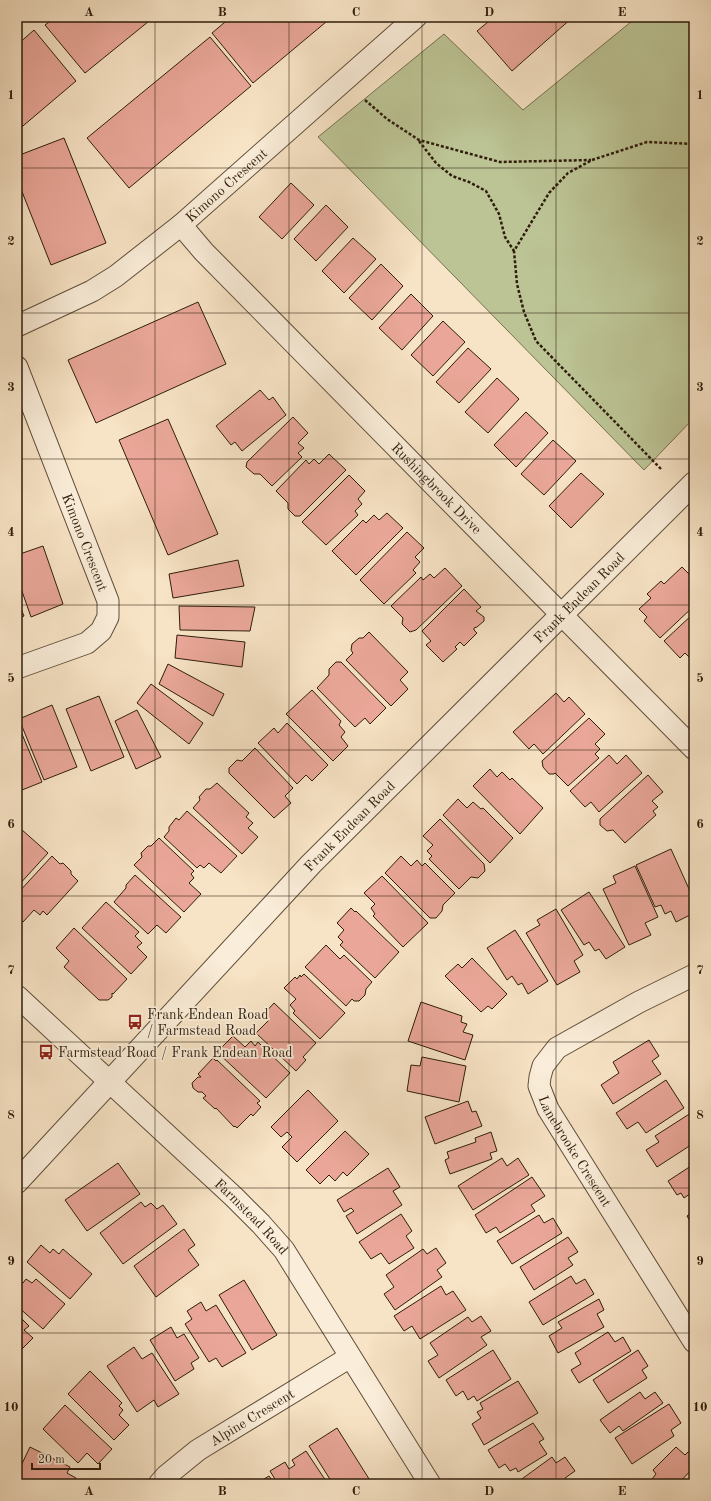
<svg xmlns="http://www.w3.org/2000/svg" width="711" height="1501" viewBox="0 0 711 1501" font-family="'Old Standard TT',serif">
<rect width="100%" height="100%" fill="#f7e3c5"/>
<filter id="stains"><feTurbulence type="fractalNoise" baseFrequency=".005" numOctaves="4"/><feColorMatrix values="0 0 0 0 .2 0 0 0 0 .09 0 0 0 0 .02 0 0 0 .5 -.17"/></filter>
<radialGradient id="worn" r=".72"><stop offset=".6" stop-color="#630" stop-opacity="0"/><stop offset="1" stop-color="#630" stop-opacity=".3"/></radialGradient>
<path fill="#bcc495" stroke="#757050" d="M637,17H694V418L644,470L318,137L444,34L523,110Z"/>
<g fill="#eaa799" stroke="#2e1d0b">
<path d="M56,17H154L85,73L45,25Z"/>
<path d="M231,17H332L253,83L212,33Z"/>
<path d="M494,17H573L512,71L477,31Z"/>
<path d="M34,30L76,81L17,131V45Z"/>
<path d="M210,37L251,86L129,188L87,138Z"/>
<path d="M64,138L106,243L51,265L17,179V156Z"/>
<path d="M291,183L314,205L282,239L259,217Z"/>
<path d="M326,205L348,227L316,261L294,239Z"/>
<path d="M353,238L376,259L344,293L322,271Z"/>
<path d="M381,264L403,286L372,320L349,298Z"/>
<path d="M411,294L433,316L402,350L379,328Z"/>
<path d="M198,302L226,364L96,423L68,360Z"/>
<path d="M443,321L465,342L433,376L411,355Z"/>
<path d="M468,348L491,369L459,403L436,382Z"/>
<path d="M497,378L519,399L488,433L465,412Z"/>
<path d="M260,390L269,400L273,397L286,415L242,451L235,442L231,445L216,426Z"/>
<path d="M526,412L548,433L516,467L494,445Z"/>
<path d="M293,417L308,433L298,443L304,448L298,453L302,457L272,486L260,474H254L246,467L247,462Z"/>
<path d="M168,419L218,534L168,555L119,440Z"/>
<path d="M553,440L576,461L544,495L521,474Z"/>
<path d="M329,454L346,470L300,516H295L288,509V503L276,491L306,460L309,464L314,459L319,464Z"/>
<path d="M581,473L604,494L571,528L549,506Z"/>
<path d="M349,475L365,491L358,499L362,504L355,511L358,515L326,545L302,522Z"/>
<path d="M17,495L21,504L17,506Z"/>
<path d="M387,513L403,528L356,575L332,551L363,520L366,523L374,515L379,520Z"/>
<path d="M407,532L424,548L415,557L420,562L413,570L416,573L384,604L360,580Z"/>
<path d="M43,546L63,604L31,617L17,577V555Z"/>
<path d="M238,560L244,586L173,598L169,574Z"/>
<path d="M682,567L694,579L693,588L694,606L660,638L644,621L647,617L639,609L651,598L647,594L661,581L664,584Z"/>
<path d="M445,568L462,586L416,630L410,632L402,624L403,618L391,606L421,577L423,580L430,574L434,578Z"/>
<path d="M464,589L481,607L476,611L484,617V621L477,627L474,628V630L477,633L464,646L460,642L455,647L457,649L443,662L426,645L431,641L422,631Z"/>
<path d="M17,599L24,616L17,619Z"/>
<path d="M179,606L255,607L250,631L180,630Z"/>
<path d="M694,613V661H693L685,653L680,658L664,641Z"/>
<path d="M369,632L408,672L400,680L408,689L391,706L346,660L353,653L351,650L352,644L359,638H363Z"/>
<path d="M177,635L245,642L242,667L175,658Z"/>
<path d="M336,662H341L386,708L370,724L365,718L355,727L317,688L329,675V669Z"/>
<path d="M168,664L224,694L213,716L159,684Z"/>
<path d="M151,684L203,723L189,744L137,703Z"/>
<path d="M312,690L341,721L339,725L345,732L341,737L348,746L333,761L286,714Z"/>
<path d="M556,693L564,702L569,697L585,714L543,754L534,744L529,749L513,732Z"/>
<path d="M99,696L124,757L91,771L66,709Z"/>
<path d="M52,705L77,767L44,780L19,719Z"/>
<path d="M137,710L161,757L136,769L115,721Z"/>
<path d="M589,718L605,734L595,744L600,749L595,754L599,758L568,786L555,773L554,774H549L543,767L542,761Z"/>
<path d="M17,722L42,782L17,792Z"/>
<path d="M287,723L328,765L312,781L306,775L297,784L258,743L274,728L278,733Z"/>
<path d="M255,748L293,788L285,796L291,803L274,818L229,773V768L237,760L242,761Z"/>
<path d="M609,755L617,764L626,755L642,773L599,812L591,802L585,807L570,791Z"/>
<path d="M490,769L497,777L502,772L510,780L512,778L543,808L520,834L473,786Z"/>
<path d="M648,775L663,792L652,801L658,807L653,811L656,815L625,843L613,830L607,831L600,825V819Z"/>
<path d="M217,783L249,813L246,817L253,823L248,828L258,837L242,854L193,808L200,800L199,797L206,789H210Z"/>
<path d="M458,799L467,808L473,802L481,809L483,808L513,838L490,863L443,815Z"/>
<path d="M187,811L237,856L221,873L209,863L204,868L200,865L197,868L164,837L169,831V827L176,818L179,820Z"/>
<path d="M440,819L484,864L485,871L478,878L471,877L459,889L429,859L432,856L427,851L433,845L423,836Z"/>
<path d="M21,829L48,853L17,887V834Z"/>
<path d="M159,838L194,871L191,874L194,878L189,883L201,894L184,912L134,865L142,857L141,853L148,846H151Z"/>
<path d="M671,849L694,900V913L676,922L671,911L665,914L661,905L655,907L636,865Z"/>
<path d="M52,856L60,864L63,863L71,871V874L78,881L47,915L43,911L40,915L34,910L23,922L17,916V894Z"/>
<path d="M401,856L411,866L417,860L422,866L425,863L455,893L443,905L442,911L436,918H430L385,873Z"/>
<path d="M635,866L658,917L645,923L651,935L629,945L603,889L616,883L613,876Z"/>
<path d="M135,875L181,917L166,933L157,925L148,934L114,902L126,888V885Z"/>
<path d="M382,876L428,923L403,947L373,916L375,914L371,908L375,904L364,893Z"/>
<path d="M589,892L625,947L606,959L599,949L595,951L589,942L584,945L561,910Z"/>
<path d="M106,902L139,932L135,936L142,943L137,947L147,957L131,974L82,928Z"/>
<path d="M351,908L355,912L356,911L399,952L375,978L340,945L343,942L338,937L344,930L337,923Z"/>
<path d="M556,909L583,955L574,961L580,972L557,985L526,933L540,925L537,920Z"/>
<path d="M74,928L127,979L113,994L112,993V997L108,1000H99L64,967L69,961L56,948Z"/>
<path d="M515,930L548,981L528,994L522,983L518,985L512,976L507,980L487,948Z"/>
<path d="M326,945L340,959L344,955L372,982L366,989L365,995L359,1001H354L352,999L346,1006L305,967Z"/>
<path d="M472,958L507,994L492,1009L488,1006L481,1012L445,976L458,964L462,968Z"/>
<path d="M304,974L345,1013L320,1039L293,1013L295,1011L290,1005L296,999L284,988L295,977L297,979L300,975L301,977Z"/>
<path d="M421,1002L462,1016L461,1022L467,1024L463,1032L473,1035L465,1060L408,1041Z"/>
<path d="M274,1003L316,1043L303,1057L306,1060L296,1071L256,1033L269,1020L263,1015Z"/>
<path d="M233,1036L245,1047L251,1041L255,1046L258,1042L290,1073L266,1098L217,1052Z"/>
<path d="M649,1040L659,1056L652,1061L661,1074L613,1104L601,1085L619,1073L613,1062Z"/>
<path d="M422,1057L466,1066L459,1102L407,1091L411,1065L420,1066Z"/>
<path d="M213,1058L216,1061L217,1060L260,1101L257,1103L261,1107L253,1116L251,1114L237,1128L235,1126L234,1127L216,1108L215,1109L203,1098L206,1096L202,1092H198L193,1088L192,1083L198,1077H201L198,1074Z"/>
<path d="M666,1080L684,1108L646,1133L638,1122L627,1129L616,1113Z"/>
<path d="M308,1090L338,1121L297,1162L282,1147L292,1137L287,1132L281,1137L271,1127Z"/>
<path d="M468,1101L472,1112L476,1111L482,1126L435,1144L425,1117Z"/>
<path d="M694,1111V1143L657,1167L646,1150L659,1142L655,1136Z"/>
<path d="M345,1131L369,1154L347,1176L343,1172L335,1181L329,1175L320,1184L306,1170Z"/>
<path d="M491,1132L497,1151L490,1153L492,1159L450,1174L445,1160L449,1158L447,1152L476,1142L475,1138Z"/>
<path d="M502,1158L507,1166L518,1158L529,1175L473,1210L458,1186Z"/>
<path d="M118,1163L140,1194L87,1231L65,1200Z"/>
<path d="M694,1164V1191L684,1198L681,1193L677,1195L668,1181Z"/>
<path d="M388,1168L400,1187L393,1191L402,1205L357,1234L346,1216L354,1211L351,1208L344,1212L337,1200Z"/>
<path d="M532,1177L545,1196L531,1205L535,1211L500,1233L496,1227L486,1233L475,1215Z"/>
<path d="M141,1202L145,1207L151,1203L157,1209L163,1205L177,1224L123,1264L100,1233Z"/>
<path d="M694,1211V1228L687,1216Z"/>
<path d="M401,1214L412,1231L406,1236L414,1248L389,1264L381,1253L371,1259L359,1242Z"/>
<path d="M539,1215L544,1223L553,1218L562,1233L512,1264L497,1241Z"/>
<path d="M184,1229L195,1245L188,1250L199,1265L156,1297L134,1266Z"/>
<path d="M568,1237L578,1252L568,1258L573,1265L534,1290L520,1267Z"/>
<path d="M41,1245L50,1253L53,1249L59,1254L63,1249L92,1274L70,1299L27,1262Z"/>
<path d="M436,1248L446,1263L437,1270L442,1277L395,1310L384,1294L394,1287L386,1275L423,1249L427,1254Z"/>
<path d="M571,1276L576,1284L585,1279L594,1294L543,1325L529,1302Z"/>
<path d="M17,1278L23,1283L26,1279L32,1283L36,1279L65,1304L43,1329L17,1306Z"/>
<path d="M244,1280L277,1335L252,1350L219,1295Z"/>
<path d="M441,1286L446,1295L453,1291L466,1310L420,1339L412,1326L404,1331L394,1316Z"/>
<path d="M599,1299L604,1310L597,1314L604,1327L558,1353L549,1336L562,1328L558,1322Z"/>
<path d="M201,1302L206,1311L216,1305L246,1353L222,1367L216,1358L209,1362L185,1324L192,1319L187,1311Z"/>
<path d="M17,1314L29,1326L24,1330L33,1338L17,1354Z"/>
<path d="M481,1316L491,1331L481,1337L487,1345L439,1378L428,1361L438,1355L430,1343L468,1317L472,1322Z"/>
<path d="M171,1327L177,1338L184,1334L199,1358L191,1363L194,1369L175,1381L150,1340Z"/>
<path d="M608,1332L615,1342L623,1337L631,1351L579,1383L571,1370L581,1364L575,1353Z"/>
<path d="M134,1347L142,1359L152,1353L179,1394L158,1407L154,1400L137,1412L107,1366Z"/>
<path d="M493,1350L511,1379L477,1401L474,1396L468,1400L463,1391L456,1396L446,1380Z"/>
<path d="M638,1350L648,1366L642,1370L647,1378L608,1403L593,1380Z"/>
<path d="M90,1371L122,1403L119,1406L123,1410L119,1415L129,1425L114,1440L68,1394Z"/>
<path d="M518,1381L538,1413L484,1445L472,1424L481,1418L477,1412L483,1409L480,1403Z"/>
<path d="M640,1392L645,1399L655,1392L663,1403L623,1431L619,1426L610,1433L600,1420Z"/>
<path d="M669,1404L681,1423L671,1430L674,1436L632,1464L615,1438Z"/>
<path d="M65,1405L112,1449L98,1464L87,1453L78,1463L43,1429Z"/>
<path d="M533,1423L544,1439L539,1442L547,1454L518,1472L516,1468L510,1471L505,1464L499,1468L488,1450Z"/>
<path d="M337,1428L371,1482L367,1484H333L309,1446Z"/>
<path d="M30,1447L70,1467L67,1473L76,1478L73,1484H23L17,1481V1474Z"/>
<path d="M676,1447L685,1455L693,1447L694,1448V1467L678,1484H648L656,1474L653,1470Z"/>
<path d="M306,1451L328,1484H278L270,1471L285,1462L289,1469L295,1465L292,1460Z"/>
<path d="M552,1457L556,1463L565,1457L575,1471L565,1478L570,1484H515Z"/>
<path d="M269,1476L275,1484H256Z"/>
</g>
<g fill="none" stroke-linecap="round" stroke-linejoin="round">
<defs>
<g id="minor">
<path id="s1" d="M181,225L204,252L694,749"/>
<path id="s2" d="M17,326L92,291L116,276L181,225L416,17"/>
<path id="s3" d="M17,367L108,601V617L101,631L87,643L17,668"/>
<path id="s4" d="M694,975L639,1002L557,1048L543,1066L540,1077L539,1086L548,1109L694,1342"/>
<path id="s5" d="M17,996L234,1197L261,1224L284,1250L430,1484"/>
<path id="s6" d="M159,1484L166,1476L198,1450L350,1357"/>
</g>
<g id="tertiary">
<path id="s7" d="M17,1182L311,864L694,483"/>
</g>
</defs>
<use href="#minor" stroke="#604e3a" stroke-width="23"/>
<use href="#tertiary" stroke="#604e3a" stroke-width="24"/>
<g stroke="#2e1d0b" stroke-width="2.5" stroke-dasharray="3 2" stroke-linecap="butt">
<path d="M365,100L387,119L419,140L500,162L591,160"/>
<path d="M419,141L436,163L452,176L469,182L486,191L499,214L505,237L514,251"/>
<path d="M661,469L536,341L524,312L517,284L514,251L549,193L568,173L592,160L647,142L694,144"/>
</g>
<use href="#minor" stroke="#faedd9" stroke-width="21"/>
<use href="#tertiary" stroke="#faedd9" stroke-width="22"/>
</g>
<path fill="none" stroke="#2e1d0b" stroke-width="1" stroke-opacity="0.55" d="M155,17V1484M289,17V1484M422,17V1484M556,17V1484M17,168H694M17,313H694M17,459H694M17,605H694M17,750H694M17,896H694M17,1042H694M17,1188H694M17,1333H694"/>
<defs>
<symbol id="bus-bare" viewBox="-9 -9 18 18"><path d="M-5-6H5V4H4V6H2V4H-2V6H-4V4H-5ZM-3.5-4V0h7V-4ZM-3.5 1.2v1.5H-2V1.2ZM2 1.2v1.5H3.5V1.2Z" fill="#8f2418" stroke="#faedd9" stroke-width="2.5" paint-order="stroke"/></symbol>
</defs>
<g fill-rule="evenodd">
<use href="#bus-bare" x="124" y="1011" width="22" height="22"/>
<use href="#bus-bare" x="35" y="1041" width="22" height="22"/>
</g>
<g text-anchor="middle" stroke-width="3.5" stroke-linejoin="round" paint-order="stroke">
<g font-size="14" fill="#2e1d0b" stroke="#faedd9">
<text dy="5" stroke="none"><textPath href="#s2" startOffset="254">Kimono Crescent</textPath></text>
<text dy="5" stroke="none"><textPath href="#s1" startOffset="367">Rushingbrook Drive</textPath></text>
<text dy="5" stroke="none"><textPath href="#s3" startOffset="188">Kimono Crescent</textPath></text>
<text dy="5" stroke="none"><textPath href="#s7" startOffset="811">Frank Endean Road</textPath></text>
<text dy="5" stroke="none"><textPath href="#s7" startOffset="487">Frank Endean Road</textPath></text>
<text dy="5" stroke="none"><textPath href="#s4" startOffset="273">Lanebrooke Crescent</textPath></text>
<text dy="5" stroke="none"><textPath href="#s5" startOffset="322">Farmstead Road</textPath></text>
<text dy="5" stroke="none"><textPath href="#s6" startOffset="115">Alpine Crescent</textPath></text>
</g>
<g font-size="14" fill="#2e1d0b" stroke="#faedd9" text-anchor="start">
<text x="147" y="1019">Frank Endean Road<tspan x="147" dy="16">/ Farmstead Road</tspan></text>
<text x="58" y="1057">Farmstead Road / Frank Endean Road</text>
</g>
</g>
<rect width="711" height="1501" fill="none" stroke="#f7e3c5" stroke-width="44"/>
<path d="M32 1463v6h68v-6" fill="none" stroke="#2e1d0b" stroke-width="2"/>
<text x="38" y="1463" font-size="12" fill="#2e1d0b" stroke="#faedd9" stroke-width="3" paint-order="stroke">20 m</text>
<rect x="22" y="22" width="667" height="1457" fill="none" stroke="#2e1d0b" stroke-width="1.5"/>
<g font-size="13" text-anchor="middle" font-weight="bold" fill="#2e1d0b">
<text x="89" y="16">A</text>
<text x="222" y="16">B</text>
<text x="356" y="16">C</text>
<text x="489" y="16">D</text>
<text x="622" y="16">E</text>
<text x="11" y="99">1</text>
<text x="700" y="99">1</text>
<text x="11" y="245">2</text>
<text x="700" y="245">2</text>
<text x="11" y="391">3</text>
<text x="700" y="391">3</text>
<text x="11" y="536">4</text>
<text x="700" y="536">4</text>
<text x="11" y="682">5</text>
<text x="700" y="682">5</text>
<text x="11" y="828">6</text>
<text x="700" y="828">6</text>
<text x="11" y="974">7</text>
<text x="700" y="974">7</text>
<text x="11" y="1119">8</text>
<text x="700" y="1119">8</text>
<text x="11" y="1265">9</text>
<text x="700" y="1265">9</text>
<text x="11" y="1411">10</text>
<text x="700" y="1411">10</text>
<text x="89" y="1495">A</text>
<text x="222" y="1495">B</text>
<text x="356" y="1495">C</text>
<text x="489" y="1495">D</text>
<text x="622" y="1495">E</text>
</g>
<rect width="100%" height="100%" filter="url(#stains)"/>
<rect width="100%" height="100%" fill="url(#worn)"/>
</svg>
